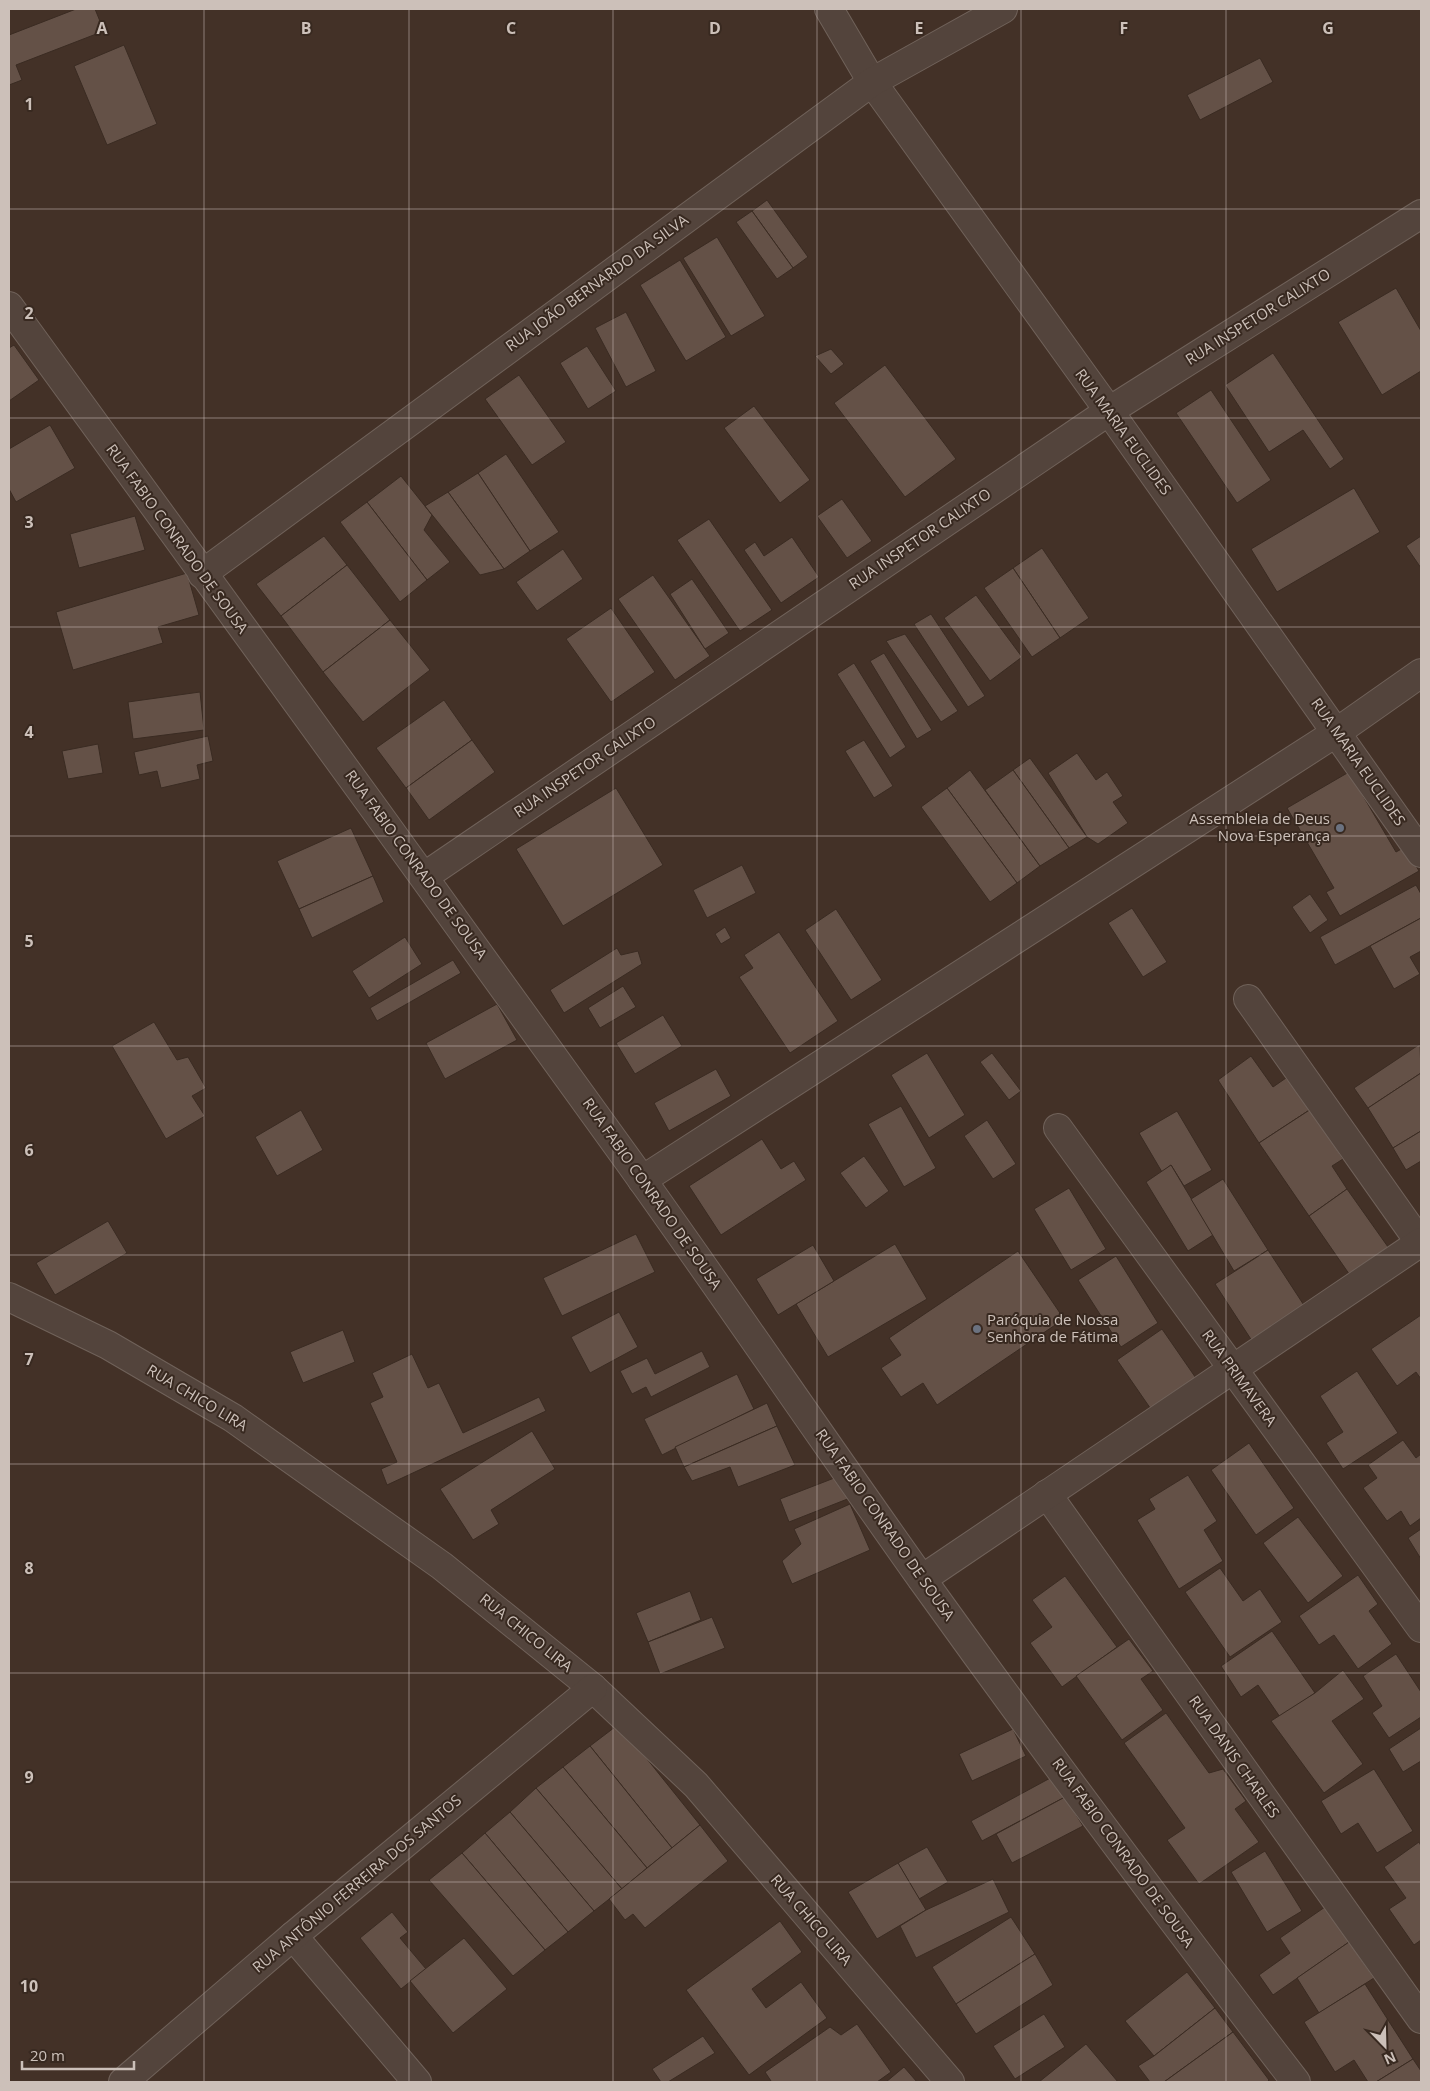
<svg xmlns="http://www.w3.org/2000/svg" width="1430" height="2091" viewBox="0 0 1430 2091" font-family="'Open Sans',sans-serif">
<rect width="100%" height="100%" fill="#433127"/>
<g fill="#645147" stroke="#3a2b22">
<path d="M76,9H95L104,31L16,65L22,80L9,85V35Z"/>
<path d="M124,45L157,124L107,145L74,66Z"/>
<path d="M1260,58L1273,82L1200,120L1187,95Z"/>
<path d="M767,200L808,257L793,268L752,211Z"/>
<path d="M752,211L793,268L777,279L736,222Z"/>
<path d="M717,237L765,316L731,336L683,258Z"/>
<path d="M680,260L726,337L686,361L640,285Z"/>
<path d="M1396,288L1421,331V371L1382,395L1338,322Z"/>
<path d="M626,312L656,371L626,387L595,328Z"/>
<path d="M14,345L39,380L9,401V348Z"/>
<path d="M587,346L616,391L588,409L560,363Z"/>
<path d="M831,349L844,364L831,374L815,356Z"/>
<path d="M1273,353L1344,459L1330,469L1303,430L1269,452L1225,385Z"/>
<path d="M885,365L956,459L905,497L834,403Z"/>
<path d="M519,375L566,442L532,465L485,399Z"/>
<path d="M1211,390L1271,480L1237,503L1176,413Z"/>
<path d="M754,406L810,480L780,503L724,428Z"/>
<path d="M50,425L75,468L16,502L9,489V449Z"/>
<path d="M506,454L559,532L530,551L478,473Z"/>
<path d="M478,473L530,551L504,569L448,492Z"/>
<path d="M401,476L432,515L424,530L450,562L427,580L367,502Z"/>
<path d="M1354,488L1380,532L1277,592L1251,549Z"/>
<path d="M448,492L504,569L480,575L425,506Z"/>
<path d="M842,499L872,541L847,558L817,516Z"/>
<path d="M367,502L427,580L400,602L340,522Z"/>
<path d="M135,516L145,550L79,568L70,534Z"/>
<path d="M709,519L772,610L740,631L677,540Z"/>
<path d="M324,536L347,565L281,616L256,584Z"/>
<path d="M1421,536V568L1406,546Z"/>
<path d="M792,537L819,577L781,603L744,550L755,542L764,556Z"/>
<path d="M1042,548L1089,618L1060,638L1013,568Z"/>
<path d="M563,549L583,579L537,611L516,582Z"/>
<path d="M347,565L390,620L323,672L281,616Z"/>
<path d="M1013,568L1060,638L1032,657L984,588Z"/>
<path d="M187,573L199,615L158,627L163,643L73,670L56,612Z"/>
<path d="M653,575L710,656L675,680L618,599Z"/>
<path d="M692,579L729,633L705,649L670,594Z"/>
<path d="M976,595L1022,657L990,681L944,618Z"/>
<path d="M611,608L655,672L611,702L566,639Z"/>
<path d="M931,614L985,696L968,707L914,624Z"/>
<path d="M390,620L430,670L363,722L323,672Z"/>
<path d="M905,634L958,711L941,722L886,641Z"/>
<path d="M884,653L932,730L917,739L870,661Z"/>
<path d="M854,663L906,747L890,758L837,674Z"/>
<path d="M200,692L204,730L133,739L128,702Z"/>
<path d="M444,700L472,740L406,788L376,748Z"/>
<path d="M208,736L213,761L197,765L200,779L161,788L157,771L139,775L134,752Z"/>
<path d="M472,740L495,772L429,820L406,788Z"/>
<path d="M864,740L893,786L874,798L845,751Z"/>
<path d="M98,744L103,773L68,779L62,751Z"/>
<path d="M1077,753L1096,780L1107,772L1123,796L1113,802L1128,823L1098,844L1087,837L1048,773Z"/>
<path d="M1030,758L1087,837L1069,848L1013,770Z"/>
<path d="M970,770L1040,866L1017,883L947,788Z"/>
<path d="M1013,770L1069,848L1040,866L985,790Z"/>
<path d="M1349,772L1396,852L1405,847L1419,871L1340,916L1326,892L1334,888L1287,808Z"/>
<path d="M616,788L663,865L563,926L516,849Z"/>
<path d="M947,788L1017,883L990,902L921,807Z"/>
<path d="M351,828L373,876L299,909L277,861Z"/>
<path d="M742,865L756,893L707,918L693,890Z"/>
<path d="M373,876L384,902L312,938L299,909Z"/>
<path d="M1416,885L1421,894V918L1335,965L1320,937Z"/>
<path d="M1310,894L1328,920L1310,933L1292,907Z"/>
<path d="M1132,908L1167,962L1143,977L1108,923Z"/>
<path d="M836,909L882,980L851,1000L805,930Z"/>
<path d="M1421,918V951L1410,957L1420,974L1394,989L1370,946Z"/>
<path d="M725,927L731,938L721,944L715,934Z"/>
<path d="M779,932L838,1021L790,1053L739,977L753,968L744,955Z"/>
<path d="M405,937L422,964L369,998L352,971Z"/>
<path d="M617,948L621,955L638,951L642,964L564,1013L550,990Z"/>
<path d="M453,960L461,973L377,1021L370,1008Z"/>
<path d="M623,986L636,1007L600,1028L588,1008Z"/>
<path d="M497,1004L517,1040L445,1079L426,1043Z"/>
<path d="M663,1015L682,1046L635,1074L616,1043Z"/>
<path d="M154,1022L177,1060L188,1057L206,1088L192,1096L205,1116L166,1139L112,1046Z"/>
<path d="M1420,1044L1421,1073L1368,1108L1354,1088Z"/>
<path d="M927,1053L965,1115L929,1138L891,1075Z"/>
<path d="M992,1053L1021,1091L1009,1100L980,1062Z"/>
<path d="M1251,1056L1273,1087L1286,1078L1311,1109L1259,1143L1218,1080Z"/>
<path d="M716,1069L731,1096L669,1131L654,1103Z"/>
<path d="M1421,1073V1131L1393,1148L1368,1108Z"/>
<path d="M901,1106L936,1168L904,1187L868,1124Z"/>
<path d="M1311,1109L1343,1159L1332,1166L1347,1189L1309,1216L1259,1143Z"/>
<path d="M301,1110L323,1150L277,1176L255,1137Z"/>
<path d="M1177,1111L1212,1170L1184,1186L1171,1165L1162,1172L1139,1133Z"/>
<path d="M987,1120L1016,1164L993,1179L964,1136Z"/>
<path d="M1421,1131V1161L1406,1170L1393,1148Z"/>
<path d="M762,1139L781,1169L794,1161L806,1180L721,1235L689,1186Z"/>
<path d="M864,1156L889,1191L866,1208L840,1173Z"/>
<path d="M1171,1165L1213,1235L1188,1251L1146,1182Z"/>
<path d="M1223,1179L1268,1250L1234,1271L1191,1199Z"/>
<path d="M1069,1188L1106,1249L1071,1270L1034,1209Z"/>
<path d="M1347,1189L1393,1254L1354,1281L1309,1216Z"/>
<path d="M108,1221L127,1253L55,1295L36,1263Z"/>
<path d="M636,1234L655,1272L562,1316L543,1278Z"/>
<path d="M895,1244L927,1299L828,1357L796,1304Z"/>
<path d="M813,1245L834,1281L778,1315L756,1279Z"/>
<path d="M1268,1250L1309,1313L1256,1347L1215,1284Z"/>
<path d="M1018,1251L1064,1319L937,1405L923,1383L901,1397L881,1368L901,1355L889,1338Z"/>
<path d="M1116,1256L1158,1323L1121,1347L1078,1280Z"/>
<path d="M619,1312L638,1347L590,1373L571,1337Z"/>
<path d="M1421,1315V1379L1416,1372L1397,1386L1371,1349Z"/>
<path d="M1162,1329L1200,1384L1155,1415L1117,1360Z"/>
<path d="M343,1330L355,1362L303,1383L290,1352Z"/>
<path d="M702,1351L710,1367L651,1397L646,1387L632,1394L620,1371L647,1358L655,1374Z"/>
<path d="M412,1354L428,1388L439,1383L463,1433L539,1397L546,1411L387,1485L381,1469L397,1462L370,1403L383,1397L372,1373Z"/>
<path d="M1357,1371L1398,1433L1343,1469L1326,1443L1343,1432L1320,1396Z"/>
<path d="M737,1374L754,1409L662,1455L644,1419Z"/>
<path d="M767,1403L777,1426L684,1467L675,1447Z"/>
<path d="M777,1426L795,1465L738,1487L730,1467L692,1481L684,1467Z"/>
<path d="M532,1431L555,1469L491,1510L499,1524L473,1540L440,1489Z"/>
<path d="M1403,1440L1416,1458L1421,1454V1518L1410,1526L1401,1511L1387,1521L1363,1488L1377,1478L1368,1465Z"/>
<path d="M1249,1443L1294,1508L1256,1535L1211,1470Z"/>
<path d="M842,1475L850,1498L789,1522L780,1499Z"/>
<path d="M1188,1475L1217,1521L1204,1530L1223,1561L1179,1589L1137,1520L1155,1509L1149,1499Z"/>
<path d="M850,1504L870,1550L792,1584L782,1561L801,1544L794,1529Z"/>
<path d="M1298,1517L1343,1576L1308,1603L1263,1543Z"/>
<path d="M1421,1529V1559L1408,1538Z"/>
<path d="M1220,1568L1243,1601L1260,1589L1282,1622L1230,1657L1185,1592Z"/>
<path d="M1358,1575L1378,1604L1369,1611L1392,1644L1358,1669L1334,1635L1319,1645L1299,1616Z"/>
<path d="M1065,1576L1117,1647L1062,1687L1030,1643L1052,1627L1032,1600Z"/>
<path d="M690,1591L701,1620L648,1642L636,1613Z"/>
<path d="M712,1617L725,1648L660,1674L648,1642Z"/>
<path d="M1272,1631L1315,1693L1280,1717L1258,1685L1241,1697L1221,1666Z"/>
<path d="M1129,1639L1153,1671L1141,1679L1163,1710L1122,1740L1076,1676Z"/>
<path d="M1396,1654L1421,1692V1717L1389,1738L1372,1713L1382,1706L1363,1676Z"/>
<path d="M1343,1670L1364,1699L1332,1721L1363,1764L1324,1793L1271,1721L1315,1693Z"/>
<path d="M1166,1713L1209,1773L1223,1769L1246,1801L1235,1809L1259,1842L1199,1884L1167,1840L1185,1828L1124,1743Z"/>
<path d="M619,1724L700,1825L672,1848L590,1746Z"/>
<path d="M1421,1728V1761L1403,1772L1389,1749Z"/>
<path d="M1013,1729L1026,1756L972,1781L959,1754Z"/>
<path d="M590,1746L672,1848L647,1868L563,1767Z"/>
<path d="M563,1767L647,1868L622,1889L536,1788Z"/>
<path d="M1374,1769L1413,1831L1377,1853L1358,1823L1341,1834L1321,1801Z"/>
<path d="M1054,1776L1065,1797L982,1841L971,1821Z"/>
<path d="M536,1788L622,1889L594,1911L510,1812Z"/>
<path d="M1065,1797L1083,1826L1012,1863L996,1834Z"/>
<path d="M510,1812L594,1911L568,1932L485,1833Z"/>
<path d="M700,1825L728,1861L645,1928L633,1914L625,1920L609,1899Z"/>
<path d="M485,1833L568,1932L545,1950L462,1853Z"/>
<path d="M1419,1842L1421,1846V1940L1414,1945L1389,1909L1406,1898L1384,1867Z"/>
<path d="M927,1847L948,1882L919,1899L898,1863Z"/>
<path d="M1265,1851L1302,1911L1267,1932L1231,1872Z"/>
<path d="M462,1853L545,1950L513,1976L429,1880Z"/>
<path d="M898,1863L926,1910L877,1939L848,1892Z"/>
<path d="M993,1879L1009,1912L916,1958L900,1926L926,1910Z"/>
<path d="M1325,1907L1349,1942L1273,1995L1259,1975L1290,1953L1280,1938Z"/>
<path d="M392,1912L408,1932L400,1938L426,1969L401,1989L360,1938Z"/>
<path d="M1011,1917L1035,1954L956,2004L932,1967Z"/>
<path d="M780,1921L802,1952L752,1989L766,2008L801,1982L827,2018L749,2075L686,1990Z"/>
<path d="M464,1938L507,1989L453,2033L410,1981Z"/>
<path d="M1349,1942L1374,1978L1319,2013L1297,1978Z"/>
<path d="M1035,1954L1053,1985L976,2034L956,2004Z"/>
<path d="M1187,1972L1215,2008L1154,2056L1125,2021Z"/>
<path d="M1365,1984L1413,2059L1376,2082H1368L1354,2060L1335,2072L1304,2022Z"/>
<path d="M1215,2008L1233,2032L1164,2082H1150L1138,2066L1154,2056Z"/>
<path d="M1044,2014L1065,2047L1015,2079L993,2046Z"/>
<path d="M857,2024L891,2072L877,2082H769L771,2081L765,2072L830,2027L841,2035Z"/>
<path d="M1233,2032L1269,2080L1267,2082H1164Z"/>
<path d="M703,2036L715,2053L668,2082H661L652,2069Z"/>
<path d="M1086,2044L1118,2082H1039Z"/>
<path d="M1413,2059L1421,2071V2082H1376Z"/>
<path d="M904,2067L917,2082H886Z"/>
</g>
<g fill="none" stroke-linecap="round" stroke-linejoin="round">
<defs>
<g id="minor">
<path d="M829,9L872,82L1109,411L1421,853"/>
<path d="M9,306C215,592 425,876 630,1163C728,1300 823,1440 921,1578C1043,1748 1168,1916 1296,2082"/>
<path d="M202,574L872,82L1003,9"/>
<path d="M425,876L1109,411L1421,214"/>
<path d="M1248,999L1421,1244"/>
<path d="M1058,1128L1421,1628"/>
<path d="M642,1180L1337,732L1421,673"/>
<path d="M9,1297L108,1345L233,1418L442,1566L593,1688L696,1785L950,2082"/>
<path d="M1047,1494L1421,2019"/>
<path d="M922,1579L1421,1242"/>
<path d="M293,1936L417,2082"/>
<path d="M123,2082L293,1936L593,1688"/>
</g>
</defs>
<use href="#minor" stroke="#70625a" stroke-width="30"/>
<use href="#minor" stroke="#53443c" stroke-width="28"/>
</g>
<path fill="none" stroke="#ccc0b9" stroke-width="1" stroke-opacity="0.55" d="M204,9V2082M409,9V2082M613,9V2082M817,9V2082M1021,9V2082M1226,9V2082M9,209H1421M9,418H1421M9,627H1421M9,836H1421M9,1046H1421M9,1255H1421M9,1464H1421M9,1673H1421M9,1882H1421"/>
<g fill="#6b7280" stroke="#382920" stroke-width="2">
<circle cx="1340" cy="828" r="5"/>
<circle cx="977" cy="1329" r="5"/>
</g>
<g text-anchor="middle" stroke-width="4" stroke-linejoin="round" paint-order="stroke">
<g font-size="15" fill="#ccc0b9" stroke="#382920">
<text transform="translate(597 283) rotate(-36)" y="5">RUA JOÃO BERNARDO DA SILVA</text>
<text transform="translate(1258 317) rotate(-32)" y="5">RUA INSPETOR CALIXTO</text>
<text transform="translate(1123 432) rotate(54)" y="5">RUA MARIA EUCLIDES</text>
<text transform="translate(177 539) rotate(54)" y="5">RUA FABIO CONRADO DE SOUSA</text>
<text transform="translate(920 539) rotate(-34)" y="5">RUA INSPETOR CALIXTO</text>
<text transform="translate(1358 762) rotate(55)" y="5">RUA MARIA EUCLIDES</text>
<text transform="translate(585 767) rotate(-34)" y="5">RUA INSPETOR CALIXTO</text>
<text transform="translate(416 865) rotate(54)" y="5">RUA FABIO CONRADO DE SOUSA</text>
<text transform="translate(652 1194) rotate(55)" y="5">RUA FABIO CONRADO DE SOUSA</text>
<text transform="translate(1239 1378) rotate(54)" y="5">RUA PRIMAVERA</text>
<text transform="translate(197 1398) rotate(31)" y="5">RUA CHICO LIRA</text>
<text transform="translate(885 1525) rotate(55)" y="5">RUA FABIO CONRADO DE SOUSA</text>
<text transform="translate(526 1633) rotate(39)" y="5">RUA CHICO LIRA</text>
<text transform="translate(1234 1757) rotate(55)" y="5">RUA DANIS CHARLES</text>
<text transform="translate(1123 1853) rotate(54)" y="5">RUA FABIO CONRADO DE SOUSA</text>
<text transform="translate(357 1884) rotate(-40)" y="5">RUA ANTÔNIO FERREIRA DOS SANTOS</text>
<text transform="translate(811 1920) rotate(49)" y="5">RUA CHICO LIRA</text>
</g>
<g font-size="15" fill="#ccc0b9" stroke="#382920" text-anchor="end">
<text x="1330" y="824">Assembleia de Deus<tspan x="1330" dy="17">Nova Esperança</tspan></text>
<text x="987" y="1325" text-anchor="start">Paróquia de Nossa<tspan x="987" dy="17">Senhora de Fátima</tspan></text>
</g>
</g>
<g font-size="16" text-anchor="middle" font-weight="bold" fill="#ccc0b9" stroke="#382920" stroke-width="4" stroke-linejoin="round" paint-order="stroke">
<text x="102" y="34">A</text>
<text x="306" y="34">B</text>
<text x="511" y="34">C</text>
<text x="715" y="34">D</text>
<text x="919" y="34">E</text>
<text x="1124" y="34">F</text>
<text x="1328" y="34">G</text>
<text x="29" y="110">1</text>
<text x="29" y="319">2</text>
<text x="29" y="528">3</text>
<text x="29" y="738">4</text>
<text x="29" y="947">5</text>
<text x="29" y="1156">6</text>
<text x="29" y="1365">7</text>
<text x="29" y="1574">8</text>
<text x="29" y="1783">9</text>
<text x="29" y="1992">10</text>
</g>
<rect width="1430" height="2091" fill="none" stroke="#ccc0b9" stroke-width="20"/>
<g transform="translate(1385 2046) rotate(157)" stroke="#382920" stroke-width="4" paint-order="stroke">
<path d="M0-4L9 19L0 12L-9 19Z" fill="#ccc0b9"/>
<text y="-8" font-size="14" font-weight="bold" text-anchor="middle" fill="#ccc0b9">N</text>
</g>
<path d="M22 2061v8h112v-8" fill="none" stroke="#ccc0b9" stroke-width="2.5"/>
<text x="30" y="2061" font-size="15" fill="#ccc0b9" stroke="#382920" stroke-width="4" paint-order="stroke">20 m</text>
</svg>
